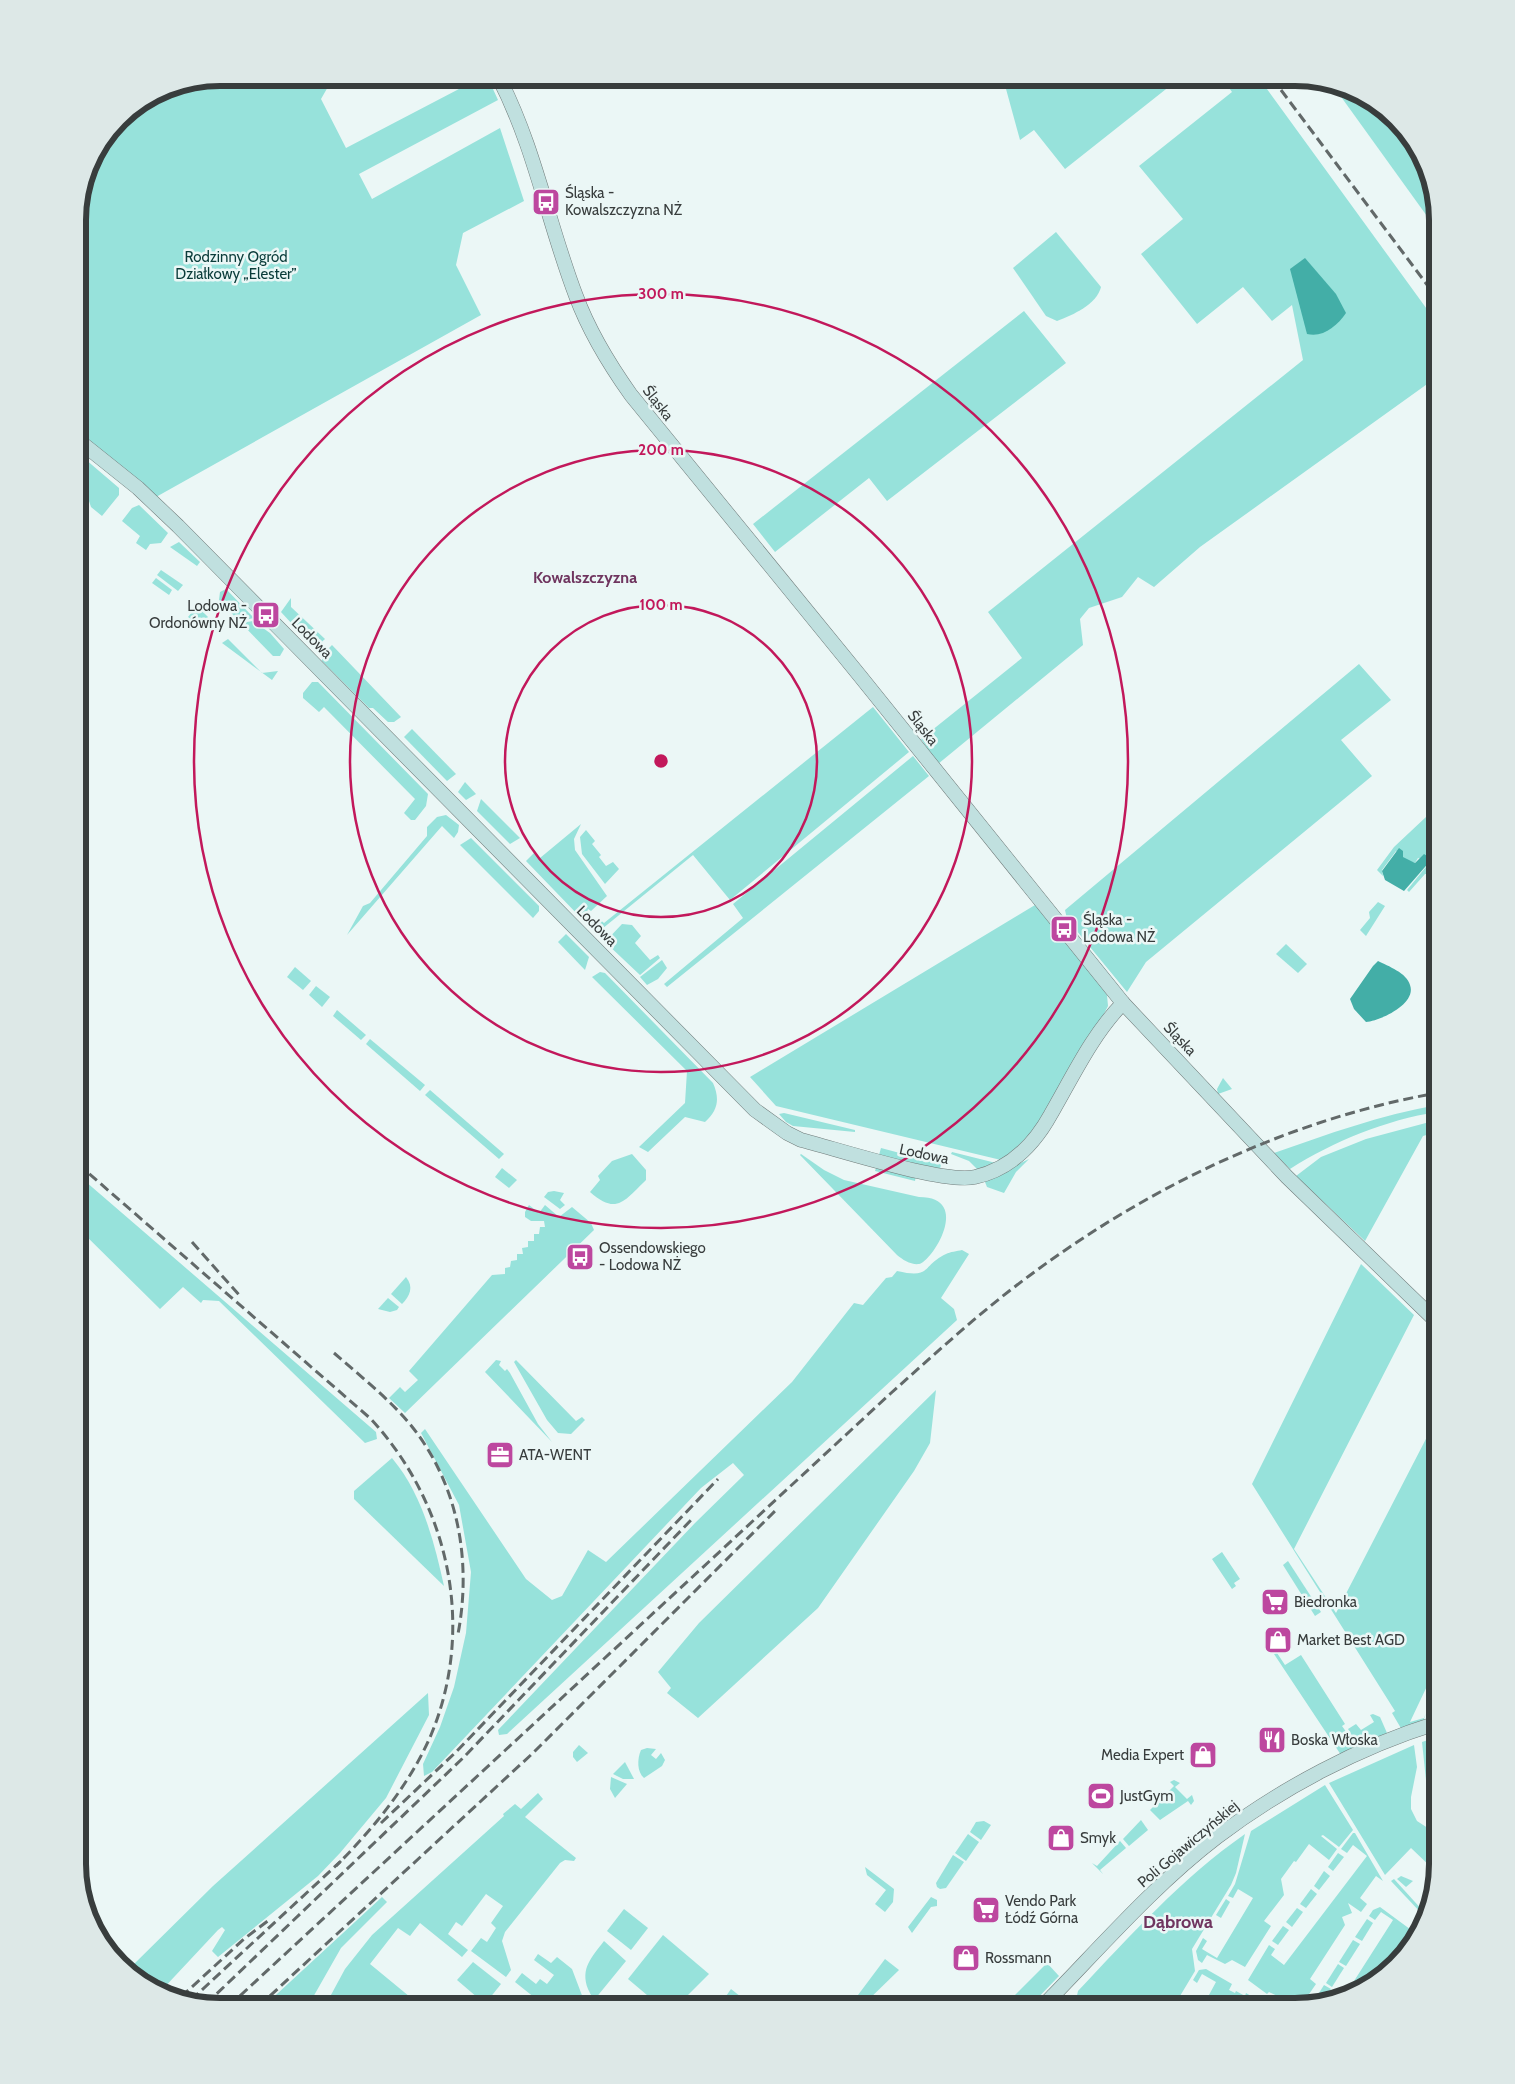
<svg xmlns="http://www.w3.org/2000/svg" width="1515" height="2084" viewBox="0 0 1515 2084" font-family="Cabin,sans-serif">
<rect width="100%" height="100%" fill="#ebf7f6"/>
<g fill="#97e2db">
<path d="M220,78H333L321,99L346,148L480,78H488L498,100L359,174L372,199L500,128L524,201L463,233L456,265L481,315L156,497L78,431V211L92,157L126,113L166,88Z"/>
<path d="M1003,78H1180L1065,169L1034,130L1020,140Z"/>
<path d="M1222,78H1259L1437,323V377L1200,547L1154,587L1138,577L1122,597L1089,608L1080,619L1083,645L938,764L921,739L1022,658L988,612L1303,360L1292,305L1272,321L1243,287L1197,324L1141,254L1183,219L1139,166L1232,92Z"/>
<path d="M1334,87L1366,97L1418,149L1437,220V230Z"/>
<path d="M1056,232L1101,287C1097,304 1073,315 1057,321L1046,316L1013,268Z"/>
<path d="M1024,311L1066,363L887,501L869,478L775,552L753,524Z"/>
<path d="M78,453L119,488V495L102,516L91,507L84,486L78,481Z"/>
<path d="M139,505L168,533L161,543L150,544L146,550L136,543L140,536L122,521L132,508Z"/>
<path d="M179,542L200,562L197,566L170,547Z"/>
<path d="M161,570L183,585L178,591L157,575Z"/>
<path d="M156,578L172,590L169,595L152,583Z"/>
<path d="M226,589L254,618L239,621L219,600L220,592Z"/>
<path d="M291,598V607L325,639L315,648L299,631L301,629L295,624L293,625L281,612Z"/>
<path d="M197,606L208,617L207,623L203,629L188,617Z"/>
<path d="M253,621L270,633L284,649L280,656H273L241,623Z"/>
<path d="M228,639L262,673L278,671L272,680L222,643Z"/>
<path d="M332,645L401,717L394,722H388L373,708H369L322,661L323,654Z"/>
<path d="M1359,664L1391,700L1341,740L1372,776L1146,962L1127,992L1067,919L1065,910Z"/>
<path d="M312,682H318L428,794L426,806L415,820H411L404,813L415,799L324,707L319,712L303,698V693Z"/>
<path d="M873,707L909,752L730,900L693,855L597,933L590,926L598,918L604,923Z"/>
<path d="M412,729L456,774L447,781L404,737Z"/>
<path d="M913,756L929,776L667,987L664,984L743,918L733,904Z"/>
<path d="M465,782L476,794L466,800L458,792Z"/>
<path d="M481,799L520,838L510,844L477,811Z"/>
<path d="M446,815L459,825L458,832L454,838L442,826L347,935L363,906L370,903L427,836V827L437,817Z"/>
<path d="M1426,817L1437,819V881L1436,883L1428,874H1425L1409,892L1407,890L1430,862L1418,858L1415,863L1406,860L1396,851L1382,870L1383,876L1377,870L1394,847Z"/>
<path d="M581,824L574,839L575,850L607,896L591,911L588,909L586,915L581,918L526,861L534,853L540,858Z"/>
<path d="M586,830L595,841L592,844L601,855L599,857L606,866L613,862L619,869L605,884L582,854L580,837Z"/>
<path d="M471,838L539,906V911L533,918L460,845Z"/>
<path d="M1378,902L1385,906L1366,936L1360,930L1370,918L1369,912Z"/>
<path d="M1035,905L1100,985L1107,995L1108,1006C1081,1058 1050,1126 1001,1160L776,1106L750,1077Z"/>
<path d="M622,924L632,925L641,936L635,943L650,960L658,955L660,958L640,975L605,942Z"/>
<path d="M566,934L589,957L585,970L558,942Z"/>
<path d="M1286,944L1307,964L1298,973L1276,954Z"/>
<path d="M662,960L667,968L658,979L647,985L640,977Z"/>
<path d="M295,967L311,981L303,990L287,977Z"/>
<path d="M600,972L605,973L713,1083C720,1099 718,1110 705,1122L685,1117L648,1152L639,1147L685,1103L687,1071L592,977Z"/>
<path d="M316,986L330,997L322,1007L309,995Z"/>
<path d="M337,1010L366,1035L361,1040L333,1016Z"/>
<path d="M370,1039L425,1085L420,1091L366,1044Z"/>
<path d="M1223,1078L1232,1089L1218,1094L1217,1089Z"/>
<path d="M430,1090L504,1154L499,1159L425,1095Z"/>
<path d="M1437,1105V1112C1386,1120 1334,1141 1290,1169L1274,1153C1328,1134 1381,1115 1437,1105Z"/>
<path d="M784,1113L855,1130V1132L793,1126L786,1122L779,1114Z"/>
<path d="M1437,1120V1132L1423,1136L1365,1241L1296,1176L1321,1157L1366,1139Z"/>
<path d="M881,1148L941,1164L940,1170L879,1155Z"/>
<path d="M952,1152L996,1163L977,1169L969,1161L951,1154Z"/>
<path d="M632,1154L646,1170V1180C625,1200 617,1216 590,1192L600,1180L598,1176L612,1161Z"/>
<path d="M801,1154L824,1170L844,1180L919,1197C973,1197 932,1262 919,1264C911,1265 903,1260 897,1255L800,1155Z"/>
<path d="M1029,1159L1016,1172L1004,1193L987,1187L985,1182L988,1179Z"/>
<path d="M877,1165L916,1175L915,1181L875,1171Z"/>
<path d="M502,1168L517,1180L509,1188L495,1177Z"/>
<path d="M78,1175L376,1432L377,1439L365,1443L219,1301L203,1300L201,1303L183,1287L160,1309L78,1228Z"/>
<path d="M554,1191L564,1193L560,1200L565,1205L560,1209L544,1197L548,1192Z"/>
<path d="M529,1205L539,1213L545,1205L559,1217L572,1207L591,1223L594,1230L405,1413L389,1398L400,1387L405,1392L418,1380L409,1371L492,1275L505,1274V1268L510,1267L511,1261L517,1260V1254H523L522,1248L528,1247V1241H534V1234H539L540,1227H545L544,1221H531L525,1217V1212Z"/>
<path d="M962,1250L969,1254L941,1298L954,1309L957,1320L507,1734L499,1735L498,1730L695,1523L744,1475L733,1463L701,1488L432,1772L424,1776L423,1764L440,1727L454,1687L466,1633L471,1572L459,1505L421,1433L425,1429L526,1579L552,1600L562,1596L588,1550L606,1562L792,1382L854,1303L863,1305L886,1278L892,1277L897,1271C932,1279 921,1266 946,1254C950,1252 957,1251 962,1250Z"/>
<path d="M1361,1264L1414,1315L1294,1549L1336,1613L1429,1433L1437,1438V1665L1410,1722L1424,1718L1426,1713L1423,1722L1402,1730L1392,1713L1395,1711L1252,1484Z"/>
<path d="M406,1277C414,1287 410,1296 402,1304L391,1294Z"/>
<path d="M388,1298L399,1307L397,1310L390,1312L378,1309Z"/>
<path d="M496,1360L501,1361L499,1365L505,1371L507,1369L510,1373L538,1424L552,1442L485,1372Z"/>
<path d="M516,1360L576,1421L582,1417L585,1420L571,1434L558,1433L547,1420L514,1362Z"/>
<path d="M936,1390L930,1443L914,1471L818,1608L698,1718L667,1693L671,1688L658,1672L699,1623Z"/>
<path d="M392,1458C422,1494 434,1541 444,1586L354,1499V1491Z"/>
<path d="M1222,1552L1240,1579L1234,1583L1236,1586L1232,1589L1212,1559Z"/>
<path d="M1288,1561L1321,1612L1315,1616L1283,1565Z"/>
<path d="M1277,1653L1285,1665L1301,1655L1345,1724L1342,1726L1354,1743V1749L1341,1755L1274,1654Z"/>
<path d="M428,1693L429,1715L386,1798L340,1853L318,1876L218,1957L212,1951L225,1930L222,1927L218,1930L161,1991L149,1987L127,1965L132,1966L213,1886Z"/>
<path d="M1373,1714L1380,1717L1387,1733L1359,1747L1348,1729L1356,1724L1361,1730L1374,1722L1370,1715Z"/>
<path d="M1437,1737V1786L1428,1799L1422,1742Z"/>
<path d="M579,1745L588,1753L577,1762L573,1757V1752Z"/>
<path d="M1414,1745L1417,1767L1411,1797V1809L1417,1821L1437,1834V1864L1433,1869L1411,1848L1385,1875L1329,1783Z"/>
<path d="M647,1748L656,1749L651,1755L656,1759L661,1753L665,1760L662,1766L644,1778C637,1772 637,1759 641,1750Z"/>
<path d="M625,1762L634,1779H623L613,1774Z"/>
<path d="M611,1777L627,1784L615,1798L610,1789Z"/>
<path d="M1174,1780L1180,1783L1175,1787L1187,1799L1192,1795L1194,1801L1191,1805L1188,1801L1160,1820L1150,1810L1174,1786L1170,1782Z"/>
<path d="M1325,1785L1353,1830L1339,1847L1323,1835L1321,1836L1337,1849L1329,1860L1309,1844L1296,1862L1294,1861L1281,1879L1284,1895L1264,1921L1271,1926L1245,1967L1232,1960L1225,1964L1207,1955L1202,1963L1198,1960L1196,1951L1203,1938L1207,1941L1202,1949L1217,1958L1253,1898L1238,1889L1233,1898L1228,1896L1235,1884L1251,1831Z"/>
<path d="M538,1793L543,1799L525,1817L576,1858L574,1861L565,1860L560,1863L505,1932L502,1941L511,1970L506,1977L471,1951L481,1938L487,1942L496,1928L491,1923L503,1906L486,1894L462,1926L456,1922L448,1934L468,1950L462,1957L420,1923L410,1936L398,1928L370,1964L421,2006H325L345,1969L372,1935L504,1816L503,1814L515,1804L521,1809Z"/>
<path d="M1141,1820L1148,1830L1129,1846L1123,1839Z"/>
<path d="M984,1821L991,1825L981,1840L970,1832L976,1822Z"/>
<path d="M1353,1833H1355L1383,1881L1376,1876L1360,1898L1367,1904L1361,1912L1348,1903L1352,1913L1342,1917L1345,1925L1310,1979L1316,1984L1305,2000L1303,1999L1298,2006H1287L1284,2004L1286,2000L1269,1992L1267,1994L1248,1980L1269,1945L1275,1949L1271,1955L1284,1965L1367,1856L1353,1845L1347,1853L1341,1849Z"/>
<path d="M968,1834L979,1842L966,1861L955,1853Z"/>
<path d="M1245,1834L1236,1873L1231,1885L1192,1949L1195,1971L1174,2006H1083L1076,2000L1078,1991C1130,1936 1182,1878 1245,1834Z"/>
<path d="M1120,1841L1126,1848L1100,1870L1103,1874L1092,1863L1097,1866Z"/>
<path d="M1338,1853L1344,1857L1333,1871L1328,1867Z"/>
<path d="M953,1855L964,1862L946,1888L940,1889L937,1887L936,1883Z"/>
<path d="M865,1867L894,1889L893,1902L885,1912L875,1904L886,1890L867,1875Z"/>
<path d="M1324,1871L1330,1876L1319,1890L1314,1886Z"/>
<path d="M1401,1876L1413,1881L1406,1887L1397,1879Z"/>
<path d="M1394,1879L1424,1912L1422,1914L1391,1881Z"/>
<path d="M1311,1889L1317,1894L1306,1908L1300,1904Z"/>
<path d="M382,1897L387,1902L341,1948L308,2006H264Z"/>
<path d="M931,1897L937,1900V1906L931,1907L912,1933L908,1927Z"/>
<path d="M1226,1899L1230,1902L1221,1918L1216,1915Z"/>
<path d="M1380,1907L1418,1935L1366,1987L1347,1992L1393,1920L1381,1912L1375,1920L1369,1916L1373,1910Z"/>
<path d="M1297,1908L1303,1912L1292,1927L1286,1922Z"/>
<path d="M624,1909L648,1928L631,1950L607,1931Z"/>
<path d="M1367,1919L1373,1923L1362,1941L1355,1937Z"/>
<path d="M1283,1926L1289,1930L1278,1945L1272,1941Z"/>
<path d="M663,1935L709,1974L677,2006H660L628,1979Z"/>
<path d="M1353,1940L1360,1944L1346,1966L1339,1962Z"/>
<path d="M604,1941L626,1961L595,1999C591,1996 590,1993 588,1989C580,1968 592,1957 604,1941Z"/>
<path d="M538,1954L551,1963L557,1957L572,1969L586,2006H545L515,1982L522,1973L536,1984L540,1979L547,1984L554,1975L534,1960Z"/>
<path d="M885,1959L899,1970L862,2006L855,1999Z"/>
<path d="M473,1962L501,1984L485,2004L457,1980Z"/>
<path d="M1047,1963L1059,1976L1030,2006H1004Z"/>
<path d="M1338,1964L1344,1968L1332,1987L1326,1983Z"/>
<path d="M1206,1969L1232,1984L1229,1990L1235,1993L1236,1991L1245,1996L1246,1993L1251,1996L1245,2006H1203L1216,1982L1202,1974L1197,1983L1193,1980L1199,1970Z"/>
<path d="M1324,1985L1331,1989L1325,1998L1314,2001Z"/>
<path d="M731,1989L750,2004V2006H719Z"/>
</g>
<g fill="#43aea7">
<path d="M1305,258L1336,294L1346,313C1337,326 1323,338 1307,334L1290,269Z"/>
<path d="M1399,848L1403,851V857L1415,863L1424,854L1432,859L1404,891L1385,880L1382,871Z"/>
<path d="M1378,961C1388,966 1407,973 1410,985C1417,1004 1380,1021 1366,1022L1354,1009L1350,999L1373,966Z"/>
</g>
<g fill="none" stroke-linecap="round" stroke-linejoin="round">
<defs>
<g id="secondary">
<path d="M499,78C535,148 548,223 576,296C589,331 609,364 631,395L860,676L1123,1003L1287,1177L1437,1322"/>
<path d="M78,440L138,488L178,526L755,1110L787,1133L801,1140C837,1149 943,1184 975,1177C1011,1169 1034,1145 1051,1114C1073,1076 1092,1035 1123,1003"/>
<path d="M1053,1996L1063,2006"/>
<path d="M1043,2006C1099,1949 1153,1886 1217,1837C1282,1788 1359,1747 1437,1723"/>
</g>
</defs>
<use href="#secondary" stroke="#707b7a" stroke-width="15"/>
<use href="#secondary" stroke="#c0e0df" stroke-width="14"/>
<g stroke="#626969" stroke-width="3" stroke-dasharray="10 5" stroke-linecap="butt">
<path d="M1272,78L1437,298"/>
<path d="M78,1164L371,1419C449,1504 476,1627 431,1735C410,1784 374,1828 336,1866"/>
<path d="M192,1242L240,1296"/>
<path d="M334,1353C359,1375 387,1397 409,1423C458,1482 472,1560 458,1634"/>
<path d="M381,1823L456,1752L718,1479"/>
<path d="M181,1997L244,1939L269,1920"/>
<path d="M191,2000L341,1861"/>
<path d="M206,2004L463,1758L692,1519"/>
<path d="M229,2006L890,1394C935,1354 980,1312 1029,1276C1148,1187 1290,1119 1437,1093"/>
<path d="M259,2006L533,1753L775,1511"/>
</g>
</g>
<g fill="none" stroke="#c2185b" stroke-width="2.5">
<circle cx="661" cy="761" r="156"/>
<circle cx="661" cy="761" r="311"/>
<circle cx="661" cy="761" r="467"/>
</g>
<defs>
<symbol id="bus-square" viewBox="-11 -11 22 22"><rect x="-9" y="-9" width="18" height="18" rx="4" fill="#bd479f" stroke="#ebf7f6"/><path d="M-5-6H5V4H4V6H2V4H-2V6H-4V4H-5ZM-3.5-4V0h7V-4ZM-3.5 1.2v1.5H-2V1.2ZM2 1.2v1.5H3.5V1.2Z" fill="#fff"/></symbol>
<symbol id="office-square" viewBox="-11 -11 22 22"><rect x="-9" y="-9" width="18" height="18" rx="4" fill="#bd479f" stroke="#ebf7f6"/><path d="M-6-3h4V-5.5h4V-3h4V5H-6ZM-1-4.5V-3h2v-1.5ZM-6 0V1H6V0Z" fill="#fff"/></symbol>
<symbol id="supermarket-square" viewBox="-11 -11 22 22"><rect x="-9" y="-9" width="18" height="18" rx="4" fill="#bd479f" stroke="#ebf7f6"/><path d="M-6-5.5h2.5l.6 2H6L4.5 2H-2.5L-4.4-4H-6ZM-1.5 3.2a1.3 1.3 0 1 0 .1 0ZM3 3.2a1.3 1.3 0 1 0 .1 0Z" fill="#fff"/></symbol>
<symbol id="shop-square" viewBox="-11 -11 22 22"><rect x="-9" y="-9" width="18" height="18" rx="4" fill="#bd479f" stroke="#ebf7f6"/><path d="M-5-2.5h2.3a2.7 3.5 0 0 1 5.4 0H5L5.5 6h-11ZM-1.5-2.5h3a1.5 2.3 0 0 0-3 0Z" fill="#fff"/></symbol>
<symbol id="restaurant-square" viewBox="-11 -11 22 22"><rect x="-9" y="-9" width="18" height="18" rx="4" fill="#bd479f" stroke="#ebf7f6"/><path d="M-5-6h1v4h1v-4h1v4h1v-4h1v5L-1.5 .5V6h-2V.5L-5-1ZM5-6V6H3V1.5H1.5Q1.5-4 5-6Z" fill="#fff"/></symbol>
<symbol id="stadium-square" viewBox="-11 -11 22 22"><rect x="-9" y="-9" width="18" height="18" rx="4" fill="#bd479f" stroke="#ebf7f6"/><path d="M0-5a6.5 5 0 1 0 0 10a6.5 5 0 1 0 0-10ZM-3.5-1.8h7v3.6h-7Z" fill="#fff"/></symbol>
</defs>
<g fill-rule="evenodd">
<use href="#bus-square" x="530" y="186" width="32" height="32"/>
<use href="#bus-square" x="250" y="599" width="32" height="32"/>
<use href="#bus-square" x="1048" y="913" width="32" height="32"/>
<use href="#bus-square" x="564" y="1241" width="32" height="32"/>
<use href="#office-square" x="484" y="1439" width="32" height="32"/>
<use href="#supermarket-square" x="1259" y="1586" width="32" height="32"/>
<use href="#shop-square" x="1262" y="1624" width="32" height="32"/>
<use href="#restaurant-square" x="1256" y="1724" width="32" height="32"/>
<use href="#shop-square" x="1187" y="1739" width="32" height="32"/>
<use href="#stadium-square" x="1085" y="1780" width="32" height="32"/>
<use href="#shop-square" x="1045" y="1822" width="32" height="32"/>
<use href="#supermarket-square" x="970" y="1894" width="32" height="32"/>
<use href="#shop-square" x="950" y="1942" width="32" height="32"/>
</g>
<g text-anchor="middle" stroke-width="5" stroke-linejoin="round" paint-order="stroke">
<g font-size="15" fill="#383d3d" stroke="#ebf7f6" text-anchor="start">
<text x="565" y="198">Śląska -<tspan x="565" dy="17">Kowalszczyzna NŻ</tspan></text>
<text x="247" y="611" text-anchor="end">Lodowa -<tspan x="247" dy="17">Ordonówny NŻ</tspan></text>
<text x="1083" y="925">Śląska -<tspan x="1083" dy="17">Lodowa NŻ</tspan></text>
<text x="599" y="1253">Ossendowskiego<tspan x="599" dy="17">- Lodowa NŻ</tspan></text>
<text x="519" y="1460">ATA-WENT</text>
<text x="1294" y="1607">Biedronka</text>
<text x="1297" y="1645">Market Best AGD</text>
<text x="1291" y="1745">Boska Włoska</text>
<text x="1184" y="1760" text-anchor="end">Media Expert</text>
<text x="1120" y="1801">JustGym</text>
<text x="1080" y="1843">Smyk</text>
<text x="1005" y="1906">Vendo Park<tspan x="1005" dy="17">Łódź Górna</tspan></text>
<text x="985" y="1963">Rossmann</text>
</g>
<g font-size="15" fill="#0a3c3a" stroke="#ebf7f6">
<text x="236" y="262">Rodzinny Ogród<tspan x="236" dy="17">Działkowy „Elester”</tspan></text>
</g>
<g font-size="15" fill="#383d3d" stroke="#ebf7f6">
<text transform="translate(658 403) rotate(52)" y="5">Śląska</text>
<text transform="translate(312 638) rotate(45)" y="5">Lodowa</text>
<text transform="translate(923 728) rotate(52)" y="5">Śląska</text>
<text transform="translate(597 926) rotate(45)" y="5">Lodowa</text>
<text transform="translate(1180 1039) rotate(47)" y="5">Śląska</text>
<text transform="translate(924 1154) rotate(12)" y="5">Lodowa</text>
<text transform="translate(1188 1844) rotate(-40)" y="5">Poli Gojawiczyńskiej</text>
</g>
<g font-size="16" font-weight="bold" fill="#6f355f" stroke="#ebf7f6">
<text x="585" y="583">Kowalszczyzna</text>
</g>
<g font-size="18" font-weight="bold" fill="#6f355f" stroke="#ebf7f6">
<text x="1178" y="1928">Dąbrowa</text>
</g>
</g>
<path d="M0 0H1515V2084H0ZM220 86H1295A134 134 0 0 1 1429 220V1864A134 134 0 0 1 1295 1998H220A134 134 0 0 1 86 1864V220A134 134 0 0 1 220 86Z" fill="#dde8e7" fill-rule="evenodd"/>
<path fill="none" stroke="#383d3d" stroke-width="6" d="M220 86H1295A134 134 0 0 1 1429 220V1864A134 134 0 0 1 1295 1998H220A134 134 0 0 1 86 1864V220A134 134 0 0 1 220 86Z"/>
<circle cx="661" cy="761" r="8" fill="#c2185b" stroke="#ebf7f6" stroke-width="2.5"/>
<g font-size="15" text-anchor="middle" font-weight="bold" fill="#c2185b" stroke="#ebf7f6" stroke-width="5" stroke-linejoin="round" paint-order="stroke">
<text x="661" y="299">300 m</text>
<text x="661" y="455">200 m</text>
<text x="661" y="610">100 m</text>
</g>
</svg>
